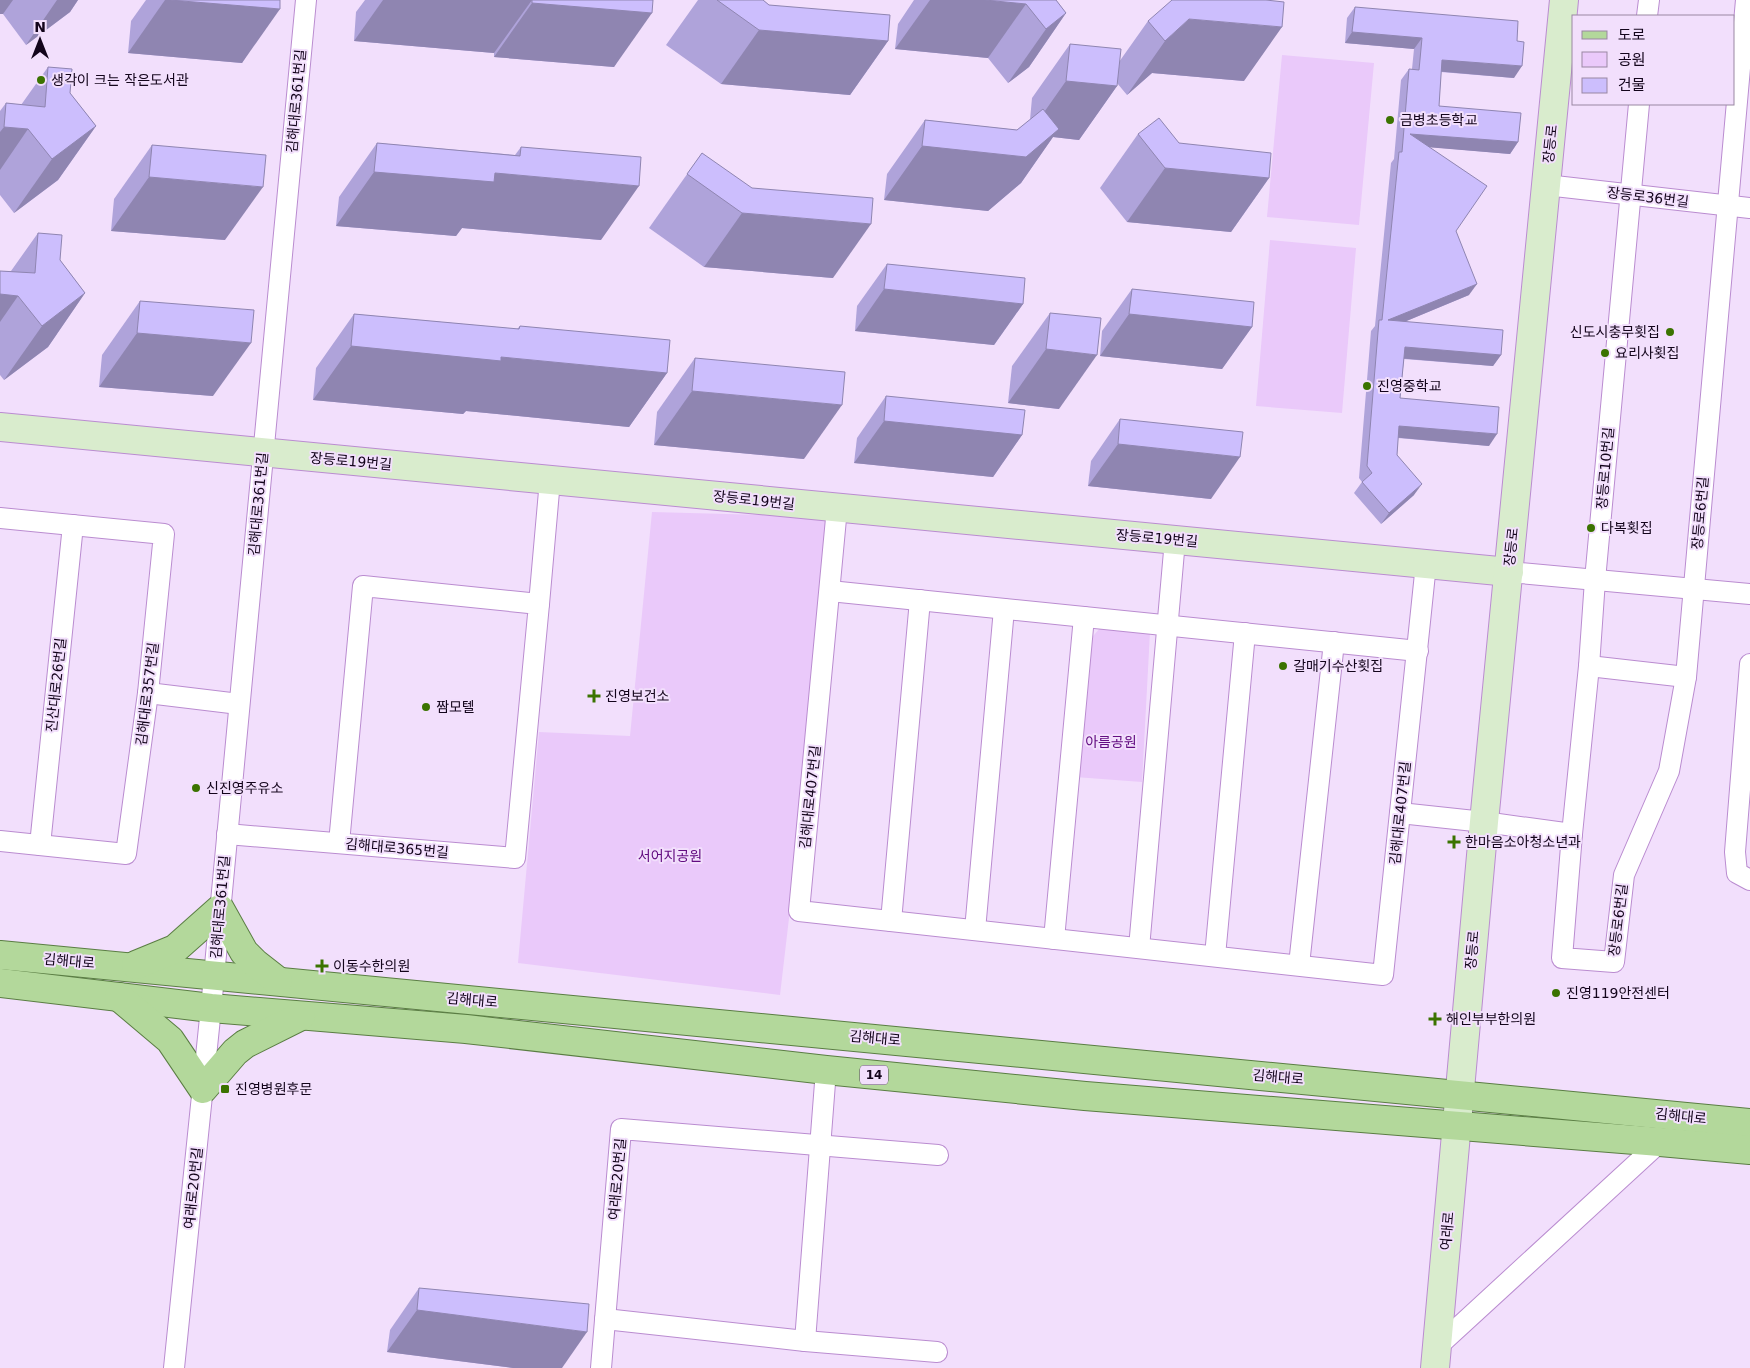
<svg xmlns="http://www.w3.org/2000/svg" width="1750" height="1368" viewBox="0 0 1750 1368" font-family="'DejaVu Sans','Noto Sans KR',sans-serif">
<rect width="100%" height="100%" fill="#f2dffc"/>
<g fill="#eac9fa">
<path d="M1282,55L1374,63L1359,225L1267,217Z"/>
<path d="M1270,240L1356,248L1342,413L1256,406Z"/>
<path d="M652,512L836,517L780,995L518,963L539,732L630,736Z"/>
<path d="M1101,627L1150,632L1142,782L1075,777L1087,643Z"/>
</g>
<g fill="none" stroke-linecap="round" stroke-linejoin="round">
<defs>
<g id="street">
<path d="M1647,16L1649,0"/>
<path d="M1639,104L1595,580L1589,666L1572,834L1562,958L1614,962L1624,875L1669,771L1686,677L1746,0"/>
<path d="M1546,185L1750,208"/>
<path d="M837,508L799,911L1383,975L1426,564"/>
<path d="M0,518L164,534L148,693L126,854L0,841"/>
<path d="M1509,572L1750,594"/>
<path d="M830,591L1418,651"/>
<path d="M539,604L550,480"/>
<path d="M1750,664L1735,852L1737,873L1750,880"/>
<path d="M1589,666L1686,677"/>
<path d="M148,693L239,704"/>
<path d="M1400,813L1484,822L1572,834"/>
<path d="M227,834L515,858L539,604L363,586L339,843"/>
<path d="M40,845L73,525"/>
<path d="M891,921L920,600"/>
<path d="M975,930L1004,609"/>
<path d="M1054,939L1084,617"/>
<path d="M1139,948L1175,540"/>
<path d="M1215,956L1245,633"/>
<path d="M1299,965L1334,642"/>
<path d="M605,1319L805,1341L937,1352"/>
<path d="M805,1341L826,1070"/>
<path d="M1437,1347L1660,1142"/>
<path d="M174,1368L211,1008L306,0"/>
<path d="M601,1368L621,1129L938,1155"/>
</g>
<g id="secondary">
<path d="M0,427L1509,572"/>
<path d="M1435,1368L1484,822L1564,0"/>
</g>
<g id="primary">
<path d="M0,955L1750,1123"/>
<path d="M136,965L175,949L220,909L244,952L255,963L278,981"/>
<path d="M0,983L211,1008L466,1029L826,1070L1085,1096L1660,1142L1750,1150"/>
<path d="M119,997L170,1040L203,1089L235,1052L245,1044L301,1016"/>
</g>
</defs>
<use href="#street" stroke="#ba8cd0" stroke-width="22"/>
<use href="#secondary" stroke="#ba8cd0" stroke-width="30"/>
<use href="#primary" stroke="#5a7d43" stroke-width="30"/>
<use href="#street" stroke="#fff" stroke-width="20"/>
<use href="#secondary" stroke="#d9eccd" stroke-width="28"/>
<use href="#primary" stroke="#b3d89b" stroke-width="28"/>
</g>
<g fill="#afa3da">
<path d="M0,0H78L70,12L26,45L3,14Z"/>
<path d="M146,0H280L242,63L128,53L131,21Z"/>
<path d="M365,0H653L614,67L494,57V53L354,41L356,12Z"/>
<path d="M698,0H763L769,5L888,41L850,95L721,84L666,45Z"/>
<path d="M914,0H1056L1066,13L1029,67L1008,83L988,58L895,49L898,24Z"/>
<path d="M1355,7L1514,78L1441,72L1439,106L1518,142L1510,154L1430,147L1456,231L1469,295L1404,322L1501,355L1493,366L1404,359L1400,398L1489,446L1398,438L1397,455L1414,495L1381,524L1354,493L1362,482L1359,478L1371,331L1375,326L1391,163L1394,159L1401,80L1409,69H1412L1414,49L1345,43L1347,18Z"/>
<path d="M1148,21L1244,81L1152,73L1127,95L1117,83V86L1079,140L1053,137L1021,183L988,211L884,200L887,174L925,120L1017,130L1030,120L1032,98L1070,44L1119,62Z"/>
<path d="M48,67L70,93L96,126L58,180L14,213L0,195V111L6,103L21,105Z"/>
<path d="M1138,134L1179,143L1269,178L1231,232L1127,222L1100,188Z"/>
<path d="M377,143L515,155L521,147L601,240L462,228L456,236L336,226L339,197Z"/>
<path d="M152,145L225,240L111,231L114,199Z"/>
<path d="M702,153L833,278L704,267L649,228Z"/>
<path d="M38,233L60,260L85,293L48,347L4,380L0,375V271H11Z"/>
<path d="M887,264L1023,304L994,345L855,331L857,306Z"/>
<path d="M1132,289L1252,327L1222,369L1100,356L1102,331Z"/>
<path d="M140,301L213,396L99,387L102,355Z"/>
<path d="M1050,313L1059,409L1008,403L1012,366Z"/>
<path d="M354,314L517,329L520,326L667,373L629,427L466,411L463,414L313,400L316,368Z"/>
<path d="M695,358L804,459L654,445L657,412Z"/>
<path d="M886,396L1022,435L993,477L854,463L857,438Z"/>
<path d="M1120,419L1211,499L1088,486L1091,461Z"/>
<path d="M419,1288L562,1368H513L387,1352L390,1330Z"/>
</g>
<g fill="#8f85b1">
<path d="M0,0H13L3,14H0Z"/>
<path d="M57,0H78L70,12L26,45Z"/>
<path d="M165,0H170L280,9L242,63L128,53Z"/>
<path d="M383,0H532L494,53L354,41Z"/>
<path d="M930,0H985L1026,4L988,58L895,49Z"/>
<path d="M532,3L652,13L614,67L494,57Z"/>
<path d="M1066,13L1029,67L1008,83L1046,29Z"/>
<path d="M1189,19L1282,27L1244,81L1152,73L1127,95L1165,41Z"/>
<path d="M759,30L888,41L850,95L721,84Z"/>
<path d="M1352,32L1422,38L1414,49L1345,43Z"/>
<path d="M1442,60L1522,66L1514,78L1434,71Z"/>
<path d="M1066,81L1117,86L1079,140L1053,137L1021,183L988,211L884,200L922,146L1028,135Z"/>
<path d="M96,126L58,180L14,213L52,159Z"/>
<path d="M4,127L28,129L0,170V132Z"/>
<path d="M1410,134L1518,142L1510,154L1402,145Z"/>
<path d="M1165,168L1269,178L1231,232L1127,222Z"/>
<path d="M374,172L495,173L639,186L601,240L462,228L456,236L336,226Z"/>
<path d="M149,177L263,187L225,240L111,231Z"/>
<path d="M742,213L871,224L833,278L704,267Z"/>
<path d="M1477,284L1469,295L1380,332L1388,320Z"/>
<path d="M884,289L1023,304L994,345L855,331Z"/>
<path d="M85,293L48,347L4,380L42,326Z"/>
<path d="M0,294L18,296L0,322Z"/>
<path d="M1129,314L1252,327L1222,369L1100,356Z"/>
<path d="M137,333L251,343L213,396L99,387Z"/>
<path d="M351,346L501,357L667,373L629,427L466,411L463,414L313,400Z"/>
<path d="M1405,347L1501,355L1493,366L1397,358Z"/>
<path d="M1046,349L1097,355L1059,409L1008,403Z"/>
<path d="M692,391L842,405L804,459L654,445Z"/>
<path d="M884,421L1022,435L993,477L854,463Z"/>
<path d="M1399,426L1497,434L1489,446L1391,437Z"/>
<path d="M1118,444L1240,457L1211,499L1088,486Z"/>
<path d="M1422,484L1414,495L1381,524L1389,513Z"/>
<path d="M417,1310L587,1332L562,1368H513L387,1352Z"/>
</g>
<g fill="#ccbefd" stroke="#8f85b1">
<path d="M170,0H280V9Z"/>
<path d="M532,0H653L652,13L532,3Z"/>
<path d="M717,0H763L769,5L890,15L888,41L759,30Z"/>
<path d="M985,0H1056L1066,13L1046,29L1026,4Z"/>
<path d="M1172,0H1266L1284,2L1282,27L1189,19L1165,41L1148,21Z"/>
<path d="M1355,7L1518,21L1517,41L1524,42L1522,66L1442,60L1439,106L1521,113L1518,142L1410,134L1487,186L1456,231L1477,284L1388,320L1503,330L1501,355L1405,347L1400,398L1499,407L1497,434L1399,426L1397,455L1422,484L1389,513L1362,482L1372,473L1367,466L1379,320H1382L1399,152H1402L1409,69L1419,70L1422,38L1352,32Z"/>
<path d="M1070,44L1121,49L1117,86L1066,81Z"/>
<path d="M48,67L72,69L70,93L96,126L52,159L28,129L4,127L6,103L45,107Z"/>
<path d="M1043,109L1059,129L1026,157L922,146L925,120L1017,130Z"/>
<path d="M1159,118L1179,143L1271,153L1269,178L1165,168L1138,134Z"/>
<path d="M377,143L520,156L521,147L641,157L639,186L495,173L494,182L374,172Z"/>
<path d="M152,145L266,155L263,187L149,177Z"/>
<path d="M702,153L752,188L873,198L871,224L742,213L687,174Z"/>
<path d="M38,233L62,235L60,260L85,293L42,326L18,296L0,294V271L35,273Z"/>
<path d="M887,264L1025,278L1023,304L884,289Z"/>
<path d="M1132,289L1254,302L1252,327L1129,314Z"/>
<path d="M140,301L254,310L251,343L137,333Z"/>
<path d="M1050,313L1101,318L1097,355L1046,349Z"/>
<path d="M354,314L519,329L520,326L670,340L667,373L501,357V361L351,346Z"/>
<path d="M695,358L845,372L842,405L692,391Z"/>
<path d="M886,396L1025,410L1022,435L884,421Z"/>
<path d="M1120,419L1243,432L1240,457L1118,444Z"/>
<path d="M419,1288L589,1304L587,1332L417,1310Z"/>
</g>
<g fill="#3b7300" stroke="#f2dffc" stroke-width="2">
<circle cx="41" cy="80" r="5"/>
<circle cx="1390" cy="120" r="5"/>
<circle cx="1670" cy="332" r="5"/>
<circle cx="1605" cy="353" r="5"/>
<circle cx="1367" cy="386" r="5"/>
<circle cx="1591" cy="528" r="5"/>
<circle cx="1283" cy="666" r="5"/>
<path d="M591.5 688.5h5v5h5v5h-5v5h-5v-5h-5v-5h5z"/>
<circle cx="426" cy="707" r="5"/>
<circle cx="196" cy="788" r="5"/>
<path d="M1451.5 834.5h5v5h5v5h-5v5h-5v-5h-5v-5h5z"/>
<path d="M319.5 958.5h5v5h5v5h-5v5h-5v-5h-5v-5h5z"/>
<circle cx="1556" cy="993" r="5"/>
<path d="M1432.5 1011.5h5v5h5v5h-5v5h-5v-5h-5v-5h5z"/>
<rect x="220" y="1084" width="10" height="10" rx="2.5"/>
</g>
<g text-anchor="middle" stroke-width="4" stroke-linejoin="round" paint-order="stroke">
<rect fill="#f2dffc" stroke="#56465e" stroke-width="1" x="860" y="1065.5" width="28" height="19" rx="4"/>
<g font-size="12" font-weight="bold" fill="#13041b">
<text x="874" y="1079">14</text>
</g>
<g font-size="14" fill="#13041b" stroke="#f2dffc" text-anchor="start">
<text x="51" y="85">생각이 크는 작은도서관</text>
<text x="1400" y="125">금병초등학교</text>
<text x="1660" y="337" text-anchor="end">신도시충무횟집</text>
<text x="1615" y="358">요리사횟집</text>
<text x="1377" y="391">진영중학교</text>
<text x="1601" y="533">다복횟집</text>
<text x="1293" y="671">갈매기수산횟집</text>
<text x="605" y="701">진영보건소</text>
<text x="436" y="712">짬모텔</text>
<text x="206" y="793">신진영주유소</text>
<text x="1465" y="847">한마음소아청소년과</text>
<text x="333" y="971">이동수한의원</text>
<text x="1566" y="998">진영119안전센터</text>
<text x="1446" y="1024">해인부부한의원</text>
<text x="235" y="1094">진영병원후문</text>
</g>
<g font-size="14" fill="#13041b" stroke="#f2dffc">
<text transform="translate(296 101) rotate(-85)" y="5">김해대로361번길</text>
<text transform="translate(1550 144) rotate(-84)" y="5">장등로</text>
<text transform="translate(1648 197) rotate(7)" y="5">장등로36번길</text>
<text transform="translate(351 461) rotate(5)" y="5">장등로19번길</text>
<text transform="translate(1605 468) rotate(-85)" y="5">장등로10번길</text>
<text transform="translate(754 500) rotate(6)" y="5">장등로19번길</text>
<text transform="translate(258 504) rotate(-85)" y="5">김해대로361번길</text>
<text transform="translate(1700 513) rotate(-85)" y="5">장등로6번길</text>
<text transform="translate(1157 538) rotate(5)" y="5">장등로19번길</text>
<text transform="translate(1511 547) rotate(-84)" y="5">장등로</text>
<text transform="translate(56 685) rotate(-84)" y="5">진산대로26번길</text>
<text transform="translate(147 694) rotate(-83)" y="5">김해대로357번길</text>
<text transform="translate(810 797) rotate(-84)" y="5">김해대로407번길</text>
<text transform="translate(1400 813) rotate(-84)" y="5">김해대로407번길</text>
<text transform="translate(397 848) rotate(5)" y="5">김해대로365번길</text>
<text transform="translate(220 907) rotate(-85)" y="5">김해대로361번길</text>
<text transform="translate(1618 920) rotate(-83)" y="5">장등로6번길</text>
<text transform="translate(1472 950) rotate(-85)" y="5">장등로</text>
<text transform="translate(69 961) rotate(5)" y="5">김해대로</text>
<text transform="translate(472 1000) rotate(5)" y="5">김해대로</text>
<text transform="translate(875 1038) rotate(5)" y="5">김해대로</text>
<text transform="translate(1278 1077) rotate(5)" y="5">김해대로</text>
<text transform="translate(1681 1116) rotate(6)" y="5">김해대로</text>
<text transform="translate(617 1179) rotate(-85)" y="5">여래로20번길</text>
<text transform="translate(193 1188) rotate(-84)" y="5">여래로20번길</text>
<text transform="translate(1447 1231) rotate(-85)" y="5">여래로</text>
</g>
<g font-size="14" fill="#630d81" stroke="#f2dffc">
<text x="1111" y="747">아름공원</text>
<text x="670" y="861">서어지공원</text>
</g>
</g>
<rect x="1572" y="15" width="162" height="90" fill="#f2dffc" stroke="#9987a2"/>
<rect x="1582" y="31" width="25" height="8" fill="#b3d89b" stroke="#9987a2"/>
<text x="1618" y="40" font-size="15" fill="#13041b">도로</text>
<rect x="1582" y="52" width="25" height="15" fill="#eac9fa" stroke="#9987a2"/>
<text x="1618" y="65" font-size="15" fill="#13041b">공원</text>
<rect x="1582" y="78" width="25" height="15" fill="#ccbefd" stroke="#9987a2"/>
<text x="1618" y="90" font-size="15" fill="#13041b">건물</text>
<g transform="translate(40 40)" stroke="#f2dffc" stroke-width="4" paint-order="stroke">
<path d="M0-4L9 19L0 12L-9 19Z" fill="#13041b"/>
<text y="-8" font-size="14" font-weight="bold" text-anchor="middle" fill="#13041b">N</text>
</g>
</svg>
